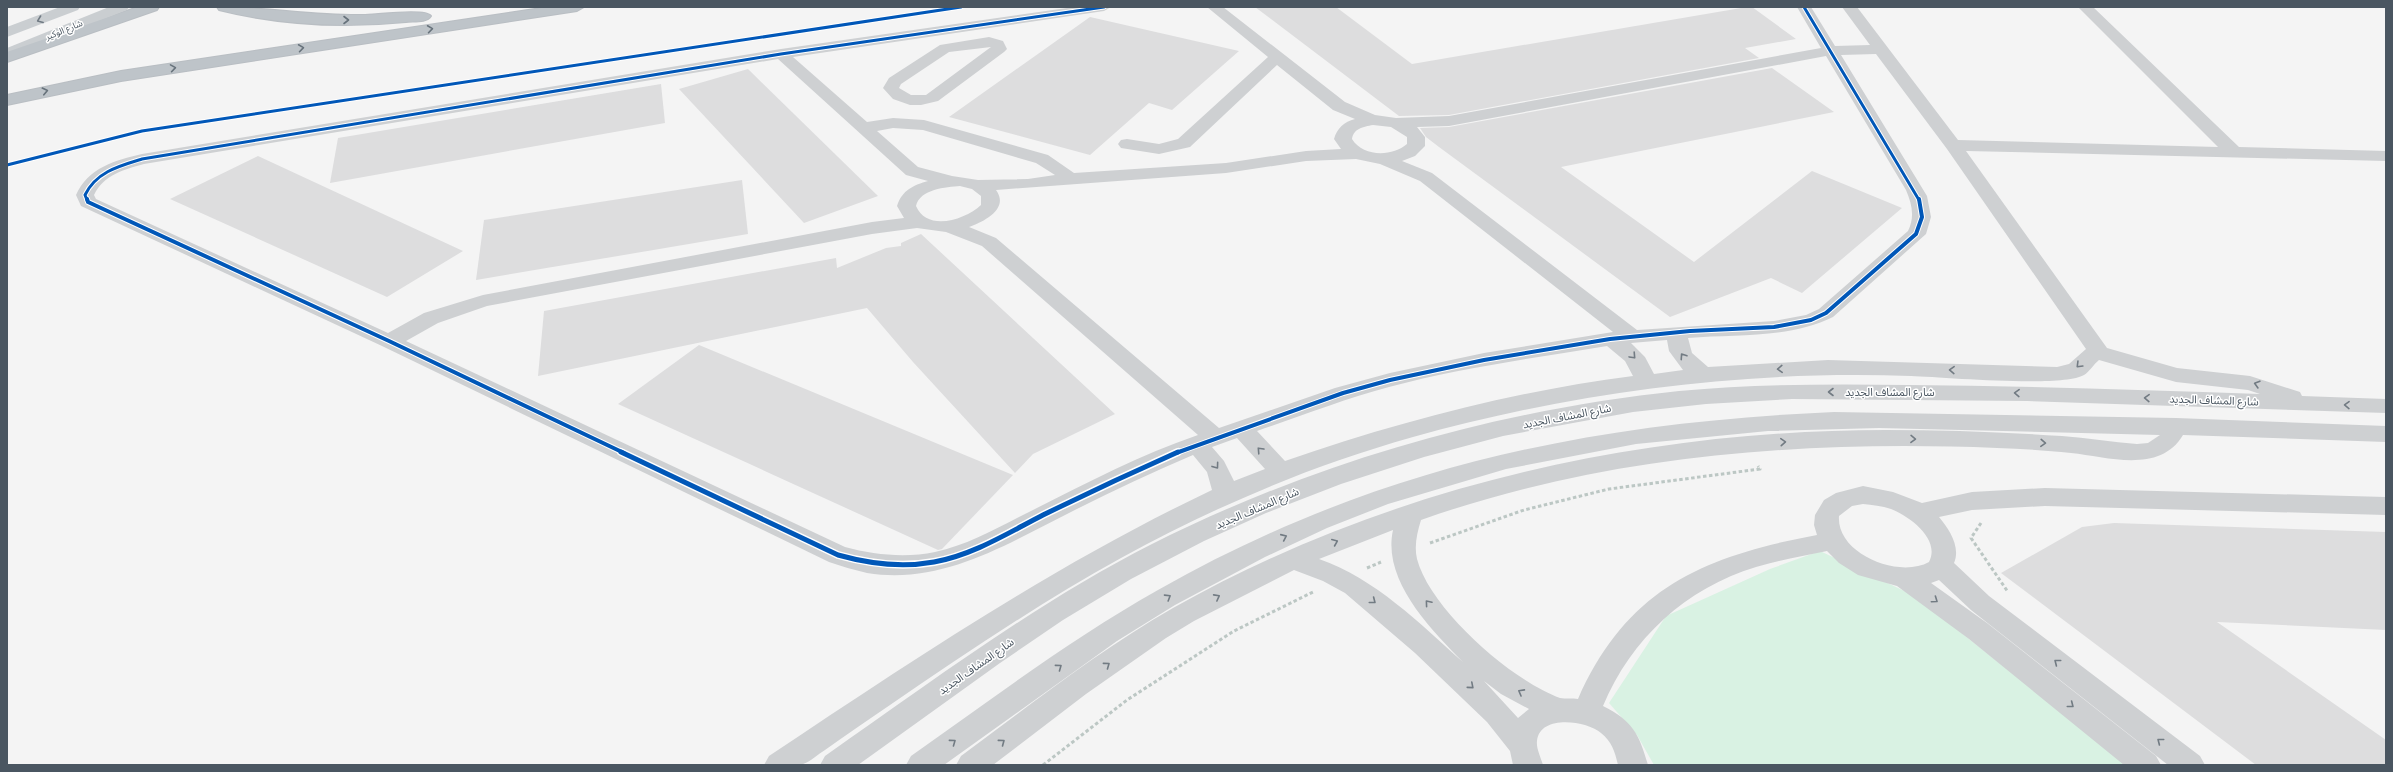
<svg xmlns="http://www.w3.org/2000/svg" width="2393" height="772" viewBox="0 0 2393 772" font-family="'Public Sans','Noto Sans Arabic',sans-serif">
<rect width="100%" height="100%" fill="#f4f4f4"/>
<path fill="#d9f2e3" d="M1820,551L1915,596L2127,765H1654L1637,735L1609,703L1666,616L1770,569Z"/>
<g fill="#ddddde">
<path d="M1255,7H1336L1412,64L1747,7H1752L1796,39L1745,48L1759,58L1449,115L1399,116Z"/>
<path d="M1090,17L1239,51L1172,110L1149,103L1090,155L949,117Z"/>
<path d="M1772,68L1834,112L1561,167L1694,262L1812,171L1902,208L1802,293L1771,278L1670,317L1439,147L1426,137L1420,128L1449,127Z"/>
<path d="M748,69L878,196L804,223L679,89Z"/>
<path d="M661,84L665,123L330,183L338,138Z"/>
<path d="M258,156L327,188L463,251L387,297L170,199Z"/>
<path d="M742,180L748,234L476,280L484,220Z"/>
<path d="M921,234L1115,414L1033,454L1015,473L913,362L867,308L538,376L544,311L836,258L837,268L886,248L901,246V243Z"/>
<path d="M699,345L1013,475L942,549L938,550L618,404Z"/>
<path d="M2114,523L2386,532V630L2217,622L2386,740V765H2256L2001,573L2082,527Z"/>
</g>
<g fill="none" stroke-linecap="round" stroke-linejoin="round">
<defs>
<g id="highway">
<path d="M138,7H159L157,10L7,62V52Z"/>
<path d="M217,7C266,7 314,16 363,15C375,15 426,8 431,16C427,23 413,21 406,22C344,28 279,25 219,10Z"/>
<path d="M548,7H584L577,11L121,81L7,105V95L121,71Z"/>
</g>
</defs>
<use href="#highway" stroke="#b9bec3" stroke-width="2"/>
<g stroke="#bcc7c4" stroke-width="3" stroke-dasharray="3.5 2.5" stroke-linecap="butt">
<path d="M1981,523L1971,538L2008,592"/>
<path d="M1430,543L1524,510L1609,489L1760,469L1758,466"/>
<path d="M1367,568L1381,562"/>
<path d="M1043,765L1127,700L1234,631L1313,592"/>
</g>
<g fill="#ced0d2" fill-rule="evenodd">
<path d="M1074,7H1111L1104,11L793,57L867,122L893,118L924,120L1048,155L1074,173L1226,163L1306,151L1341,149L1334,139C1337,128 1344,122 1355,119L1333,110L1277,65L1190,147L1159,154L1121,148L1118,144L1121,140L1127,139L1159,144L1178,139L1268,57L1207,7H1223L1345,102L1375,115L1396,118L1449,116L1821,48L1797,7H1811L1835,46L1870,45L1842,7H1857L1958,140L2218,147L2078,7H2093L2239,147L2386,151V161L1966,151L2107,348L2177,368L2250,376L2300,392L2302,396L2386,399V413L2027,401L1792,399L1706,404L1633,412L1503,436L1424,457L1341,484L1266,513L1204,541L1131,579L1063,620L1000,663L858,765H820L825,756C931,682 1036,603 1152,544C1315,462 1497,410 1679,391C1755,384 1831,384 1908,385C2025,386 2143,390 2260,394L2248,390L2176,382L2099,360C2094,364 2089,372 2084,375C2062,388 1943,377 1911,376C1743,370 1575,392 1413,437C1310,466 1214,507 1121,558C1041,602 965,654 890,705C868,720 846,735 825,750C817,755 809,763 800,765C789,767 776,765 764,765L769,756C913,660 1056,564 1212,490L1207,472L1193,455C1151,473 1110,492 1069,513C1005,545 942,585 867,573C854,570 841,566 829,562L382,346L81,206L76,195C88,168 115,160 142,154L781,49ZM1876,54L1947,149L2086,349L2069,364L2057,367L1828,360L1708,367L1692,353L1688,338C1737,334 1788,339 1833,317L1926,234L1931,217L1927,196L1841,55ZM1826,56L1906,190C1912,204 1915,217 1908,231L1819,309L1806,315L1774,321L1637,330L1432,173L1402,161L1415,156L1425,146V137L1417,127L1449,126ZM778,59L906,175L928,181C914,185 902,190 897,206L904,218L872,222L483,295L424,313L388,333L96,199L94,195C103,175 125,169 144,164ZM1373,125L1391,127L1407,137V144C1392,157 1363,157 1352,139C1354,128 1363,127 1373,125ZM893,128L923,130L1036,163L1055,175L1028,179L978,180L952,176L918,167L877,131ZM1356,159L1380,164L1420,181L1613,332L1484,353L1390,373L1335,388L1219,428L996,238L969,227C983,222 1010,209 996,190L1226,173L1306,161ZM960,186L972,189L981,196V205C965,220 927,232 916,206C920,189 946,187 960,186ZM917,228L946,232L982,246L1198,435C1139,455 1083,485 1027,513C997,528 968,545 935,552C906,558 874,555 845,547L406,341L438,323L487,306L872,234ZM1667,340L1669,351L1683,370L1654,374L1645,357L1631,343ZM1607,346L1625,361L1633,376C1515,391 1398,422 1285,461L1257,431C1301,416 1344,399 1389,387C1460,368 1534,358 1607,346ZM1237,438L1265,469L1234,481L1224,461L1212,447Z"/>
<path d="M989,37L1003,41L1007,49L1004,52L938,101L921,105H910L893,99L883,88L889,78L940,45ZM991,47L926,95H911L899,88L901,84L949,52Z"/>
<path d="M1834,412L2176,418L2386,426V442L2183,435C2160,474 2108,457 2071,453C2046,450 2022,449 1997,448C1804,440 1604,455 1421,520C1417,533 1414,546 1417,559C1430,609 1512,681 1560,698C1565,699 1573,698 1578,699C1627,588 1704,556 1817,535L1814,525L1815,515L1824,500L1836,493L1863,486L1893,492L1922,503L1972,492L2045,488L2386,497V515L2045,506L1972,510L1939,517C1949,529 1961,547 1954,563L1989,596L2200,756L2205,765H2168L1971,610L1939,580L1931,583L1987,623L2156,756L2161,765H2124L1969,639L1897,586L1858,575L1839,563L1827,551C1803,556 1779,560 1756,567C1686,588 1631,639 1603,706C1633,721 1639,734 1648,765H1618C1615,752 1612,742 1601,733C1587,721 1540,714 1537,741C1536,748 1541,758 1543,765H1513L1510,751L1487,722L1415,653L1345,593L1323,581L1294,570L1194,621L1166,638L1086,694L993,765H956L961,756C1030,705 1098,651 1173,608C1387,487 1640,430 1886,430C1944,430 2003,432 2062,436C2087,438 2112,442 2137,444L2148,443L2160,435L1879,428L1768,431L1636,444L1506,469L1388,504L1327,528L1265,557L1175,605L1117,641L944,765H906L911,756C992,699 1071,639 1158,590C1375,467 1587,423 1834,412ZM1863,504C1872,505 1882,506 1891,509C1909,516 1941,539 1929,562C1899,579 1836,554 1839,516L1852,506ZM1393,530C1382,580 1430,629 1463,662C1419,623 1376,579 1319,559ZM1484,681L1501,694L1529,709L1518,718Z"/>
</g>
<g fill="#caced1" fill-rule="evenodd">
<path d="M60,7H80L78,10L7,37V27Z"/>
<path d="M109,7H129L127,10L7,58V48Z"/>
</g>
<use href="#highway" fill="#bec4c9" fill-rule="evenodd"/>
<defs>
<g id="cycleway-far2">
<path d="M1804,7L1919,200"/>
<path d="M7,165L142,131L961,7"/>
<path d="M87,200L85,195C96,172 119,166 142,159L781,54L1104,7"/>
</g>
<g id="cycleway-far1">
<path d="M87,199L88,202L389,341L624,453"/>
<path d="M1176,453L1343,393L1390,380L1484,360L1610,339L1690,331L1774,327L1811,320L1826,313L1916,234L1922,217L1919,199"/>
</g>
<path id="cycleway" d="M621,452L838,555C870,564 901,568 934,562C973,555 1008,533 1043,515C1088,493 1133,472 1178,452"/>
</defs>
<use href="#cycleway-far2" stroke="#fff" stroke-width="5"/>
<use href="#cycleway-far1" stroke="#fff" stroke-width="6"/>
<use href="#cycleway" stroke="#fff" stroke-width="8"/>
<use href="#cycleway-far2" stroke="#0057b8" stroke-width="3"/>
<use href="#cycleway-far1" stroke="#0057b8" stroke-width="4"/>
<use href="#cycleway" stroke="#0057b8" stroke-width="5"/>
</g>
<defs><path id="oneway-chevron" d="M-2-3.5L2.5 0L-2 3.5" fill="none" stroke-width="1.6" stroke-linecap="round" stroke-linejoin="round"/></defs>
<use stroke="#707a83" href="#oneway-chevron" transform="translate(40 20) rotate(159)"/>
<g stroke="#67727b">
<use href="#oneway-chevron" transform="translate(346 20)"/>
<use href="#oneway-chevron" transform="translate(430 29) rotate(-8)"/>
<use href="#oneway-chevron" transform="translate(301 48) rotate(-8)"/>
<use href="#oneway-chevron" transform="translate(173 68) rotate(-9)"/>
<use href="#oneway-chevron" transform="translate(45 91) rotate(-13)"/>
</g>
<g stroke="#727b83">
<use href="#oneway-chevron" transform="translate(1633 356) rotate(47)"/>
<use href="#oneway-chevron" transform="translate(1683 356) rotate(-124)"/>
<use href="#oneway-chevron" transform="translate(2079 365) rotate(135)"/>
<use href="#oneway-chevron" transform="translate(1780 369) rotate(177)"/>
<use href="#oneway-chevron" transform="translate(1952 370) rotate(-178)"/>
<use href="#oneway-chevron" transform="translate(2257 384) rotate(-164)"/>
<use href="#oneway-chevron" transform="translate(1831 392) rotate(180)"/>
<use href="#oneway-chevron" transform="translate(2017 393) rotate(-178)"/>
<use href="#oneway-chevron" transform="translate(2147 398) rotate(-178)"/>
<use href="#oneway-chevron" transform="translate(2347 405) rotate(-179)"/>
<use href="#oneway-chevron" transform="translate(1913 439) rotate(1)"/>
<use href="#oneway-chevron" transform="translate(1783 442) rotate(-4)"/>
<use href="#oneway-chevron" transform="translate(2043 443) rotate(3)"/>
<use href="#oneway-chevron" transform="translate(1260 450) rotate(-133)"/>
<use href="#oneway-chevron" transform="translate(1216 466) rotate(54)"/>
<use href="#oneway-chevron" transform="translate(1284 537) rotate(-24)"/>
<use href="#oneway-chevron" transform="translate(1335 542) rotate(-23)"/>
<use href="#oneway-chevron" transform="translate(1168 597) rotate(-32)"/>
<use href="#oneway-chevron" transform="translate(1217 597) rotate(-28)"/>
<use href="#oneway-chevron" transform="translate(1935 600) rotate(35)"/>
<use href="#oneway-chevron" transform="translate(1373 601) rotate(38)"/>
<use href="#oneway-chevron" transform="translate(1428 603) rotate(-130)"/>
<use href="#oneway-chevron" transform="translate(2057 662) rotate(-142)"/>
<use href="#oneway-chevron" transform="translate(1107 665) rotate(-36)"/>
<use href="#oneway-chevron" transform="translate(1059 667) rotate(-36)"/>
<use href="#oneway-chevron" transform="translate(1471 686) rotate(41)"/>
<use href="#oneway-chevron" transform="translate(1521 692) rotate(-151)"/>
<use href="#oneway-chevron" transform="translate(2071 705) rotate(38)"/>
<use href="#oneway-chevron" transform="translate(2160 741) rotate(-142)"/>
<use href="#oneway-chevron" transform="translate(953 742) rotate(-36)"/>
<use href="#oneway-chevron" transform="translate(1002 742) rotate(-37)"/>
</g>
<g text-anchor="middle" stroke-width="3" stroke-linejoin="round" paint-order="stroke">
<g font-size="9" fill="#4a5661" stroke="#fff">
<text transform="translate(64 30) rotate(-22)" y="3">شارع الوكير</text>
</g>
<g font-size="11" fill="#4a5661" stroke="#fff">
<text x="1890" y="396">شارع المشاف الجديد</text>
<text transform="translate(2214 400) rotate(2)" y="4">شارع المشاف الجديد</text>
<text transform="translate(1567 416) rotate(-11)" y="4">شارع المشاف الجديد</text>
<text transform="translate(1257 508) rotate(-23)" y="4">شارع المشاف الجديد</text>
<text transform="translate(976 666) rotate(-35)" y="4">شارع المشاف الجديد</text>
</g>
</g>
<rect width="2393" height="772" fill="none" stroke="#4a5661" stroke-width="16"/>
</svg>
